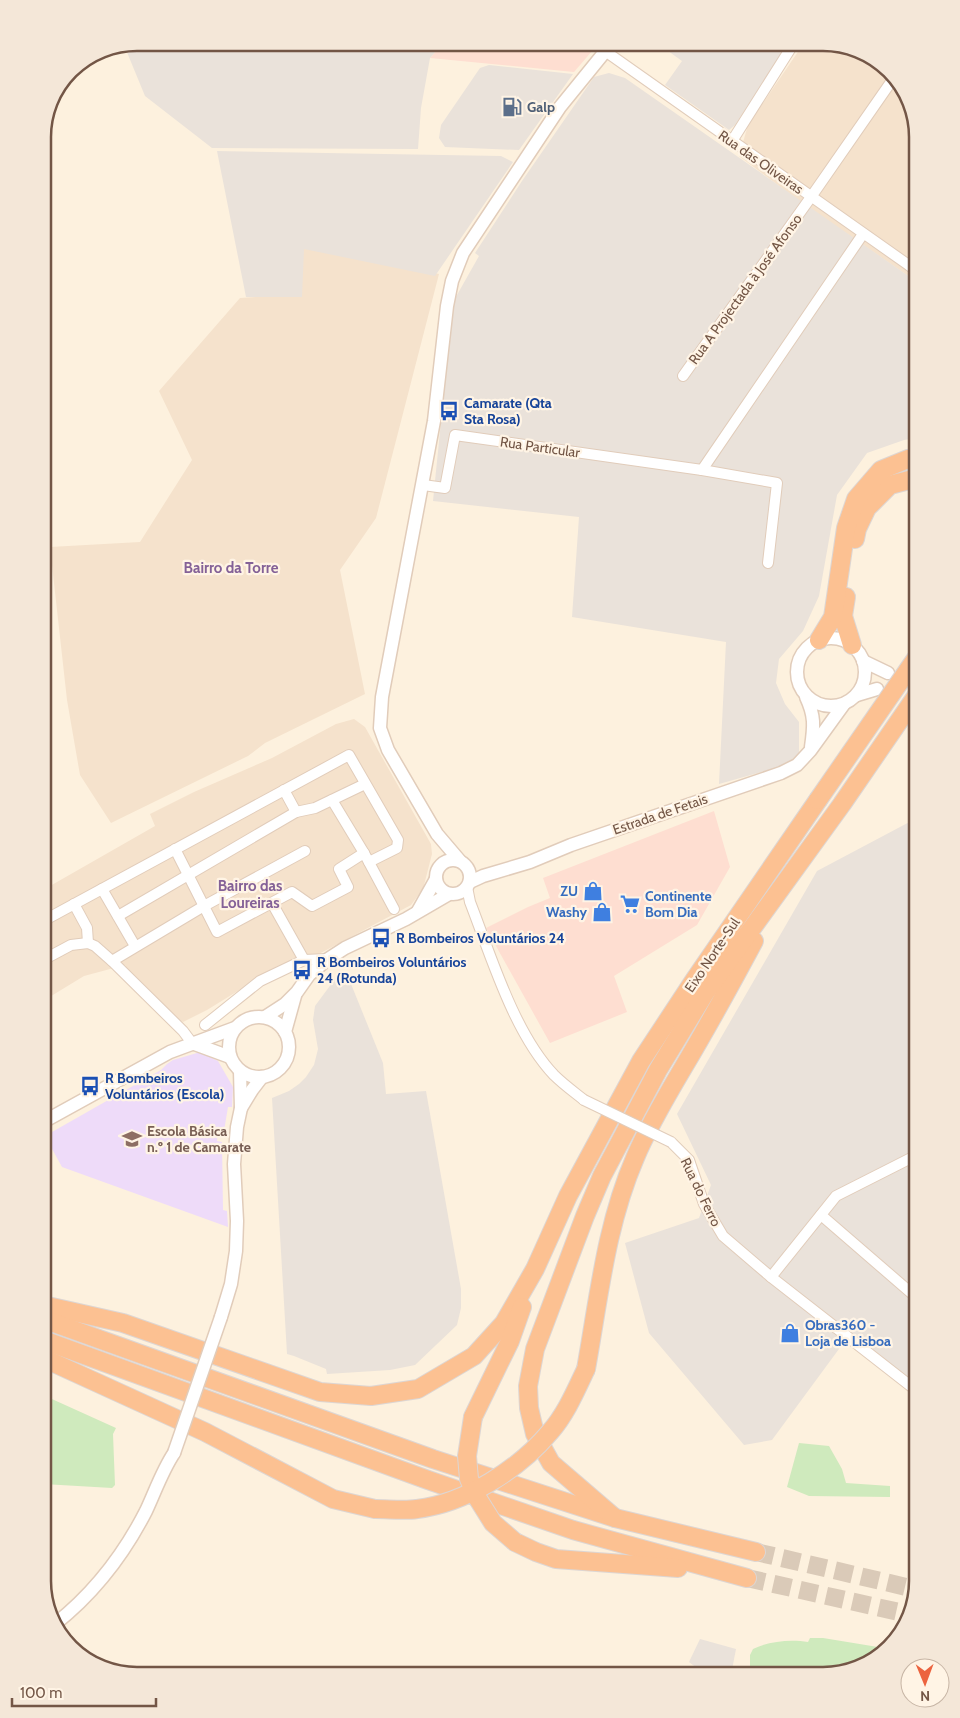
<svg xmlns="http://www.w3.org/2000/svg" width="960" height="1718" viewBox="0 0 960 1718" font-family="Cabin,sans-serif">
<rect width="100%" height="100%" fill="#fdf1de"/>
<g fill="#f5e2cc">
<path d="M804,43H829L876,59L910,101L917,137V282L798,200L739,156L748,125Z"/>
<path d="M302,244L439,274L376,518L340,570L365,694L265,743L248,756L111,823L80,775L67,700L50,547L140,542L192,460L159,391L240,298L298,294Z"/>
<path d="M354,719L365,727L431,844L432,854L423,889L411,905L317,955L278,966L207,1010L183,1022L171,1014L128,971L125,965L84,976L43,1001V890L155,826L150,814L194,792L272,758L336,724Z"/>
</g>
<g fill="#feded1">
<path d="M443,43H599L574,72L430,58Z"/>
<path d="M714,811L730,867L697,925L614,976L627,1012L550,1043L486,928L528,907L550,898L543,878Z"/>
</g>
<g fill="#eae2da">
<path d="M137,43H443L430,58L421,108L418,149L212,148L145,96L124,45Z"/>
<path d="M657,43H790L735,125L729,130L665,85L682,61Z"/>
<path d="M489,65L573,74L519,150L445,147L439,138L441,125L480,68Z"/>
<path d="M609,73L625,78L917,282V438L904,440L867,453L837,495L819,596L803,631L779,659L776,683L785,704L799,722V754L786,765L719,784L726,642L572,617L579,517L433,501L453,302L479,256L475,253L522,181L594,77Z"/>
<path d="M217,151L501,156L513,162L435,276L304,249L302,297H246Z"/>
<path d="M917,818V1393L850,1334L772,1440L744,1445L649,1333L625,1243L699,1218L711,1185L677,1114L817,871Z"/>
<path d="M335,979H349L383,1063L386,1094L426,1091L461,1289V1308L457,1325L415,1365L390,1370L327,1374L326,1369L294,1356L287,1354L272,1098L289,1091L299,1084L306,1077L314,1065L318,1049L313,1020L315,1006Z"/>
<path d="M700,1639L736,1649L731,1675H706L689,1662Z"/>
</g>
<path fill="#eedbf9" d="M197,1053H202L218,1061L233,1087L232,1107H228L224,1131L218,1130L217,1141L222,1142L223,1210L227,1211L228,1227L62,1167L45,1136L161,1070L167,1064L173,1060Z"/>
<g fill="#cfeabd">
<path d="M43,1395L116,1428L113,1434L115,1485L112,1488L43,1484Z"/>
<path d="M799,1443L829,1446L842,1469L846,1483L890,1486V1497L809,1496L787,1487Z"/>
<path d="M810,1638H823L884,1648L859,1668L823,1675H750V1655L753,1649C769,1641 791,1639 808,1642Z"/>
</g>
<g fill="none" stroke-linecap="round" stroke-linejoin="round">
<g stroke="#dacab8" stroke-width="18" stroke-dasharray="18 9" stroke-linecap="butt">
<path d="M756,1552L915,1589"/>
<path d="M747,1578L908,1614"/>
</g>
<defs>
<g id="minor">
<path d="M605,51L917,271"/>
<path d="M732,141L794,43"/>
<path d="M910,266L917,255"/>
<path d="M683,376L811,197L893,79"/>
<path d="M702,470L863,234"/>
<path d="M423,485L445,488L455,435L702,470L777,483L768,563"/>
<path d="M284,790L296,812"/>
<path d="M332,800L364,853L394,909"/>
<path d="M175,849L217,932L292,892L312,906L348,887L339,869L364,853"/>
<path d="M467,887L470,902C491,956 514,1033 554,1075C563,1084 574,1092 584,1100"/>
<path d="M102,889L135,946"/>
<path d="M272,903L304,960"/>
<path d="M74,904L87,928L88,943"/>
<path d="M118,916L296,812L315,808L365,784"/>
<path d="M43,921L349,755L398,840L397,848L369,862"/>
<path d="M43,960L71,945L88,943L95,946L112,961L183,1031L192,1043"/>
<path d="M112,961L204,906L305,851"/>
<path d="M205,1025L260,981L304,960L328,959"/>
<path d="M671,1142L689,1160L704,1204L723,1236L771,1277L917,1391"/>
<path d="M821,1215L917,1298"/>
<path d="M771,1277L836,1196L917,1155"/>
</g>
<g id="tertiary">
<circle cx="831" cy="672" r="34"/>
<path d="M863,661L888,673"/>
<path d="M857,695L877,689"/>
<path d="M806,697C815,716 814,726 811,747"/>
<circle cx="453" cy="877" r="17"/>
<path d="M460,861L437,834L388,750L380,728L382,697L434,421L447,306L452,281L463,253L560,107L612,43"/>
<path d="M470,882L483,876L530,862L571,845L781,773L797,765L810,751L844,704"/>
<path d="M418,911L436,879"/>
<circle cx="259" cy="1047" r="30"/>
<path d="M265,1017L285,1004L297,992L309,975L328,959L345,948L406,919L449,894"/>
<path d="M285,1032L295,996"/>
<path d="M192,1043L230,1057"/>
<path d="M241,1108L252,1090L262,1077"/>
<path d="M43,1122L170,1052L235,1028"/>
<path d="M221,1317L231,1284L236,1251L237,1221L234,1164L237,1127L241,1108L240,1071"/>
<path d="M55,1624C93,1594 124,1554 146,1511C155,1492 162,1471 174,1453"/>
</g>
<g id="trunk">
<path d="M855,539L857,529L867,508L890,485L917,478"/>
<path d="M846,597L843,616L852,645"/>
<path d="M819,640L833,617L846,528L856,499L881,470L908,459L917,458"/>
<path d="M43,1305L123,1323L320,1392L371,1396L418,1389L474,1356L504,1323L535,1269L568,1196L641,1061L695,979L818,800"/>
<path d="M43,1319L433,1459L615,1518L756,1552"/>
<path d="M43,1340L428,1480L573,1530L747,1578"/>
<path d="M43,1358L205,1432L333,1499L375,1509"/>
<path d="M586,1369C599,1297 606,1225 635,1158C647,1129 667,1095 683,1068C708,1026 731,984 754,941"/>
<path d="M473,1417L510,1341L522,1307"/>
<path d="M615,1518L551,1463L535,1434L529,1408L528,1386L535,1349L585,1216L602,1176L658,1070L705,993L842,804L917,695"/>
<path d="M515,1542L536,1552L556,1559L678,1568"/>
</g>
</defs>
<use href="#minor" stroke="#e1ccba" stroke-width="12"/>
<use href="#tertiary" stroke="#e1ccba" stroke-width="15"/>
<use href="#trunk" stroke="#ddd6d3" stroke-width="20"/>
<use href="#minor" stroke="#fff" stroke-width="10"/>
<use href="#tertiary" stroke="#fff" stroke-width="12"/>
<use href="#trunk" stroke="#fcc192" stroke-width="18"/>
<defs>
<path id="minor-bridge" d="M584,1100L671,1142"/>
<path id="tertiary-bridge" d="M174,1453L221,1317"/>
<g id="trunk-bridge">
<path d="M818,800L917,657"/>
<path d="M473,1417L467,1456L469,1479L478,1499L493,1523L515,1542"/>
<path d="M375,1509C389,1509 404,1511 417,1509C466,1503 519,1469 550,1432C566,1414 576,1390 586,1369"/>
</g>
</defs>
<use href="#minor-bridge" stroke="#e1ccba" stroke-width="12" stroke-linecap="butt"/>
<use href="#tertiary-bridge" stroke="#e1ccba" stroke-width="15" stroke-linecap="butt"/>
<use href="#trunk-bridge" stroke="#ddd6d3" stroke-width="20" stroke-linecap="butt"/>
<use href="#minor-bridge" stroke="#fff" stroke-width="10"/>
<use href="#tertiary-bridge" stroke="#fff" stroke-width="12"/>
<use href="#trunk-bridge" stroke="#fcc192" stroke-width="18"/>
</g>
<defs>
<symbol id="fuel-bare" viewBox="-9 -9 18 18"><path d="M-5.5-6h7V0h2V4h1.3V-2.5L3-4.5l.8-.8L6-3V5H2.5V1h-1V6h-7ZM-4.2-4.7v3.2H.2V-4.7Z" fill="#5c6f8a" stroke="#fff4e5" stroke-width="2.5" paint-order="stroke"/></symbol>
<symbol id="bus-bare" viewBox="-9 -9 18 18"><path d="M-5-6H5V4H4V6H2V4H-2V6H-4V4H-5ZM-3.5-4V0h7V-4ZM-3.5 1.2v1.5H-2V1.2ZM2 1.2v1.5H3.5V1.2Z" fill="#1a4fb4" stroke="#fff4e5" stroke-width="2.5" paint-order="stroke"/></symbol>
<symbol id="shop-bare" viewBox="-9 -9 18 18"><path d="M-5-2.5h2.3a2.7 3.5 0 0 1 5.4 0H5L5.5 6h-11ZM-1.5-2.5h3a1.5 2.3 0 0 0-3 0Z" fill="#3f7fe0" stroke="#fff4e5" stroke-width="2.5" paint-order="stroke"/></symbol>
<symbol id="supermarket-bare" viewBox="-9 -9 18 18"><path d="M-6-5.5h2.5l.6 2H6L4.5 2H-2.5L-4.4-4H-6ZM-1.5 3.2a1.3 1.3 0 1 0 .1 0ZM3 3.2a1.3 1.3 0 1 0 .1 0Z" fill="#3f7fe0" stroke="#fff4e5" stroke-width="2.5" paint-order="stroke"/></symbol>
<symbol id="school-bare" viewBox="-9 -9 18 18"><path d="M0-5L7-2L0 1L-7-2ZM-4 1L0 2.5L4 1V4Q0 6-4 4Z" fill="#8d6e63" stroke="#fff4e5" stroke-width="2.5" paint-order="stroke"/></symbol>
</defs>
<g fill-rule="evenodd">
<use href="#fuel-bare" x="498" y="93" width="28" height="28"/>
<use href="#bus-bare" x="435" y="397" width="28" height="28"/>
<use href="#shop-bare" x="579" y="877" width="28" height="28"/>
<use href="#supermarket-bare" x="616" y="890" width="28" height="28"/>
<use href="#shop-bare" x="588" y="898" width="28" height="28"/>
<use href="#bus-bare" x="367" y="924" width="28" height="28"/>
<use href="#bus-bare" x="288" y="956" width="28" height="28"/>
<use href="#bus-bare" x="76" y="1072" width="28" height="28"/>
<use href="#school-bare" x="118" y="1125" width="28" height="28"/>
<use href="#shop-bare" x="776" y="1319" width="28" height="28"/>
</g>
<g text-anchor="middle" stroke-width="4.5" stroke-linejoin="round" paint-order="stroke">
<g font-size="14" font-weight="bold" fill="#4e5e75" stroke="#fff4e5" text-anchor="start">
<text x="527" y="112">Galp</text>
</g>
<g font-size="14" fill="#735646" stroke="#fff4e5">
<text transform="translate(761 162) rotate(35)" y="5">Rua das Oliveiras</text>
<text transform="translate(745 289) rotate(-54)" y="5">Rua A Projectada à José Afonso</text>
<text transform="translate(540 447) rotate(8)" y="5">Rua Particular</text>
<text transform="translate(660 814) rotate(-19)" y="5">Estrada de Fetais</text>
<text transform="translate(712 955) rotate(-56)" y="5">Eixo Norte-Sul</text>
<text transform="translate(701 1192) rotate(64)" y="5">Rua do Ferro</text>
</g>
<g font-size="14" font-weight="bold" fill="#164399" stroke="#fff4e5" text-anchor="start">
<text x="464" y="408">Camarate (Qta<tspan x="464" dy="16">Sta Rosa)</tspan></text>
<text x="396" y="943">R Bombeiros Voluntários 24</text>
<text x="317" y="967">R Bombeiros Voluntários<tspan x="317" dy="16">24 (Rotunda)</tspan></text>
<text x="105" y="1083">R Bombeiros<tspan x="105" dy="16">Voluntários (Escola)</tspan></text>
</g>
<g font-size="14" font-weight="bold" fill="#366cbe" stroke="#fff4e5" text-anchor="end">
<text x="578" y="896">ZU</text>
<text x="645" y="901" text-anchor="start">Continente<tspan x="645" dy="16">Bom Dia</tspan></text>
<text x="587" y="917">Washy</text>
<text x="805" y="1330" text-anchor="start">Obras360 -<tspan x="805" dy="16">Loja de Lisboa</tspan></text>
</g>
<g font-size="14" font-weight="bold" fill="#785e54" stroke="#fff4e5" text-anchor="start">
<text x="147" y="1136">Escola Básica<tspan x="147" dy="16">n.º 1 de Camarate</tspan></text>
</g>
<g font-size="15" font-weight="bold" fill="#846197" stroke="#fff4e5">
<text x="231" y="573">Bairro da Torre</text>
<text x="250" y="891">Bairro das<tspan x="250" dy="17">Loureiras</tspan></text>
</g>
</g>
<path d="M0 0H960V1718H0ZM137 51H823A86 86 0 0 1 909 137V1581A86 86 0 0 1 823 1667H137A86 86 0 0 1 51 1581V137A86 86 0 0 1 137 51Z" fill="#f4e7d8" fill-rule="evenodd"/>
<path fill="none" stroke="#735646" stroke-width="2.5" d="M137 51H823A86 86 0 0 1 909 137V1581A86 86 0 0 1 823 1667H137A86 86 0 0 1 51 1581V137A86 86 0 0 1 137 51Z"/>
<g transform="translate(925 1683) rotate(179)"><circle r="24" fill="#fff4e5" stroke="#c7b5a5"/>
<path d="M0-4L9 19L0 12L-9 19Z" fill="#ec633e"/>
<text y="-8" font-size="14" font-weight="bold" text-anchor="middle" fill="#735646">N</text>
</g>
<path d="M12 1698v8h144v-8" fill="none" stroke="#735646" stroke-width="2.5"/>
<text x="20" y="1698" font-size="15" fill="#735646" stroke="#fff4e5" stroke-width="4" paint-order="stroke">100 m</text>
</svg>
